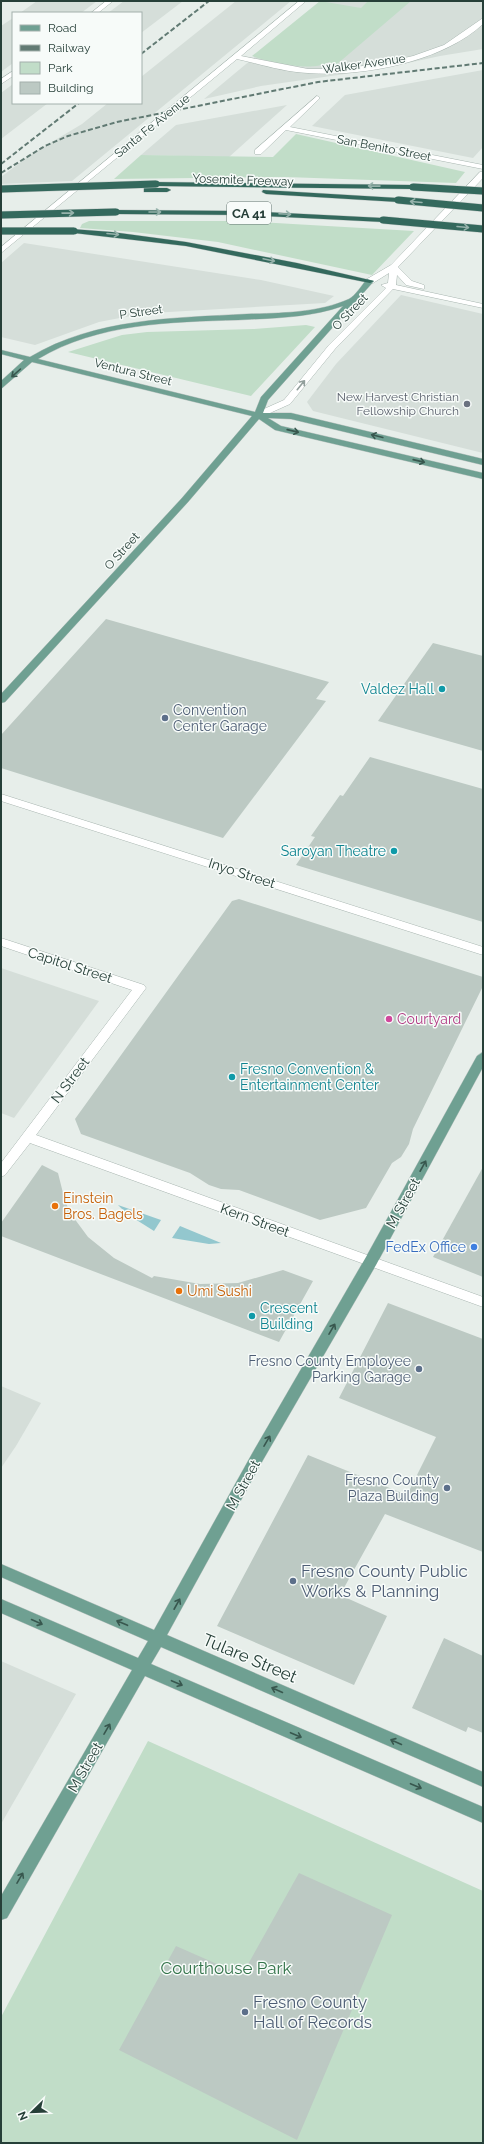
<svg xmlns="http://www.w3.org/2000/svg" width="484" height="2144" viewBox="0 0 484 2144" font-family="Raleway,sans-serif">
<rect width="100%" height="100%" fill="#e7eeea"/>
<g fill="#d5ded9">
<path d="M37,1H97L81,13H20Z"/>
<path d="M124,1H183L141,33V13H108Z"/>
<path d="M236,1H291L72,181L1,184V177L30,155L82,124L108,103H141V77Z"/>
<path d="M322,1H483V49L440,56L380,69L261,86L204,99Z"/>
<path d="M13,18V63L1,72V26Z"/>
<path d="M483,70V147L473,158L312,126L345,95Z"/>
<path d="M13,84V103H48L1,139V93Z"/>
<path d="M287,105L229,157L141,155L176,125Z"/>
<path d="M24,243L261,280L334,296L325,303L151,313L125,317L99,322L35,345L1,337V263Z"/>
<path d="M401,295L483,314V453L313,411L307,402L336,364Z"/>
<path d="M1,968L99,1001L14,1118L1,1113Z"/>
<path d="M1,1386L41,1403L16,1446L1,1468Z"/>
<path d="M1,1661L76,1694L1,1824Z"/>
</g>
<g fill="#c1ddc8">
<path d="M320,1L361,8L368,1H411L336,65L329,62C312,72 271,63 252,56Z"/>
<path d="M296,134L465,172L456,183L286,177L114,179L141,155L273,157Z"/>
<path d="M89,221H243L414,231L372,275L218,242L133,232L80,228L82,224Z"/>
<path d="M306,325L315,327L251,396L68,352L122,335L147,332L253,329Z"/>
<path d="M148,1741L483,1891V2143H1V2017Z"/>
</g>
<g fill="#93c7ce">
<path d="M118,1205L161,1220L154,1231L127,1214Z"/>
<path d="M180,1226L221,1243L209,1244L172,1238Z"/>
</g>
<g fill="#bcc9c3">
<path d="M106,619L329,682L316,699L326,701L223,838L1,768V735Z"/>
<path d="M433,643L483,656V751L378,721Z"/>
<path d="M370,757L483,789V922L296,865L315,837L311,836L340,795L343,796Z"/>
<path d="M239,899L483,977V986L413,1129L409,1144L401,1157L392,1163L366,1208L320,1220L239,1190L221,1189L209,1185L190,1173L81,1134L75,1119L232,901Z"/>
<path d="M42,1165L58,1173L65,1201L71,1214L88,1237L114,1258L152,1278L154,1276L200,1284L238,1283L283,1270L313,1281L279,1342L1,1236V1223Z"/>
<path d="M483,1167V1277L433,1257Z"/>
<path d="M388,1303L483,1339V1552L385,1514L340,1595L387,1616L354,1685L217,1626L308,1455L407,1495L436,1437L339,1398Z"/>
<path d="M444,1638L483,1656V1733L468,1727L466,1732L412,1708Z"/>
<path d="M299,1873L392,1915L297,2140L119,2050L176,1946L242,1975Z"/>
</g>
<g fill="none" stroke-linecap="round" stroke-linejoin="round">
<defs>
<g id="minor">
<path d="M106,1H113L98,13H91Z"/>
<path d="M299,1H306L241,56L308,69H340L378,64L413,56L444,45L483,18V24C442,62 363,77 308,73C284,72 260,64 237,59L1,253V247Z"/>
<path d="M13,71V76L1,84V79Z"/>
<path d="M317,96L319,97V99L290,127L483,165V169L286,130L261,154H255V150Z"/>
<path d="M480,172H483V178L398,267L412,281L424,285V289L406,285L397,275L396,285L483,304V308L393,289L335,349L290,404L261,417H255V413L284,400L329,345L386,288L381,285L388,283L389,273L373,283H367V279L391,265Z"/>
<path d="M1,794L483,947V955L1,801Z"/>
<path d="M1,938L144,985L146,988L36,1135L483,1297V1307L30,1143L5,1175L1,1177V1163L132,990L1,946Z"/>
</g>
<g id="major">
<path d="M367,279L374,281L268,400L263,413H291L483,459V465L291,419L268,418L281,426L483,473V479L275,430L259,419L188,502L5,702L1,703V694L182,498L252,416L32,362L1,389V381L24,360L1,354V350L30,357C95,318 174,318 247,314C281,313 318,313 349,299C355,296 362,285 367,279ZM343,306L261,397L255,412L38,359C98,323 171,322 238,320C274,318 309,318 343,306Z"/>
<path d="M483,1052V1067L376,1265L263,1460L167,1635L483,1772V1787L161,1647L151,1664L483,1807V1823L145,1676L7,1918L1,1920V1896L132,1670L1,1613V1599L138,1658L148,1641L1,1577V1564L154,1630L253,1452L366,1257L477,1056Z"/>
</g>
<g id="highway">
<path d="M153,182L413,185L417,187L413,189L156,186L152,184Z"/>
<path d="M144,188H167L171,190L167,192H144Z"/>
<path d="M263,190L398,198L402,200L398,202L266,194L262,192Z"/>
<path d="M113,210L244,211L383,218L387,220L383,222L244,215L116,214H113Z"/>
<path d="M71,229L112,232L186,242L297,263L374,281L370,283L186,246L74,233L70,231Z"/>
</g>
</defs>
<use href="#minor" stroke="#a9b6b1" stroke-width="1"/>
<use href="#major" stroke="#c2c9c7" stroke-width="1"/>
<use href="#highway" stroke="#c2c9c7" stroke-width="1"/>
<use href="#minor" fill="#fff" fill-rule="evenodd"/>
<use href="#major" fill="#6fa092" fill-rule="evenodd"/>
<use href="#highway" fill="#34695d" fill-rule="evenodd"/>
<g stroke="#617a73" stroke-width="2" stroke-dasharray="5 2.5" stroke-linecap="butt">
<path d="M141,54L209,1"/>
<path d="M1,164L79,103"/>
<path d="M1,173L45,146L68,136L117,122L318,82L483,63"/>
</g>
<defs>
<g id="highway-bridge">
<path d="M413,187L483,191"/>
<path d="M1,189L156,184"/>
<path d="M398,200L483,208"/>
<path d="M1,215L116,212"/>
<path d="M383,220L483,229"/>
<path d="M1,231H74"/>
</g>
</defs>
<use href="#highway-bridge" stroke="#c2c9c7" stroke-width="8" stroke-linecap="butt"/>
<use href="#highway-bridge" stroke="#34695d" stroke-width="7"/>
</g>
<defs><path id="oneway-shaft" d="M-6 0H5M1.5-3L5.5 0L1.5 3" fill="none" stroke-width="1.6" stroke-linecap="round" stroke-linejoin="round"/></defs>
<g stroke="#96b2ab">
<use href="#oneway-shaft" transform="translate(374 186) rotate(-179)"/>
<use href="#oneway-shaft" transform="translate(416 202) rotate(-175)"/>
<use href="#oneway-shaft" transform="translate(155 212)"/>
<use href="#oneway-shaft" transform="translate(68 213) rotate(-1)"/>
<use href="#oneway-shaft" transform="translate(285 214) rotate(3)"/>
<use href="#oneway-shaft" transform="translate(463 227) rotate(5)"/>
<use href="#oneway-shaft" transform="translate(113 234) rotate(5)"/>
<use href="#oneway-shaft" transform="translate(269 260) rotate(12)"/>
</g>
<g stroke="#38574e">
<use href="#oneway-shaft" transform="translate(16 373) rotate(138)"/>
<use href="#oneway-shaft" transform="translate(293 431) rotate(13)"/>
<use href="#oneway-shaft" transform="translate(377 436) rotate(-166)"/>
<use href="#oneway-shaft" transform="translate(419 461) rotate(13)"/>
<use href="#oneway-shaft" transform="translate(423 1166) rotate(-61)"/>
<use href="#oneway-shaft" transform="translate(332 1329) rotate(-60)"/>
<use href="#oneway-shaft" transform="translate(267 1441) rotate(-60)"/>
<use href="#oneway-shaft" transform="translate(177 1604) rotate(-61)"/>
<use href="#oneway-shaft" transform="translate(37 1622) rotate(24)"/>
<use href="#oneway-shaft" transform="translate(122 1623) rotate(-157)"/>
<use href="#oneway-shaft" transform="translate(177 1683) rotate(23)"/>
<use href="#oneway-shaft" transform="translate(277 1690) rotate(-156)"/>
<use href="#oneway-shaft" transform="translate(107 1729) rotate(-60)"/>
<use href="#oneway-shaft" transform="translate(296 1735) rotate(23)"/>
<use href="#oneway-shaft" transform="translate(396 1742) rotate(-156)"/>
<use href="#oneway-shaft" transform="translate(416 1786) rotate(23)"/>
<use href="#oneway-shaft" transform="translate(20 1878) rotate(-60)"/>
</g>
<use stroke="#929f9c" href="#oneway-shaft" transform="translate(301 385) rotate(-51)"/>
<circle fill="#6b7280" stroke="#f7fbf9" stroke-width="1.5" cx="467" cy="404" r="4"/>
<g fill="#0f9aa8" stroke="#f7fbf9" stroke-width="1.5">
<circle cx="442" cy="689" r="4"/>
<circle cx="394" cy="851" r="4"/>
<circle cx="232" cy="1077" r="4"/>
<circle cx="252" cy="1316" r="4"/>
</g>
<g fill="#5c6f8a" stroke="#f7fbf9" stroke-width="1.5">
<circle cx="165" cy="718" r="4"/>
<circle cx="419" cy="1369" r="4"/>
<circle cx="447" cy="1488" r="4"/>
<circle cx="293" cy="1581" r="4"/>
<circle cx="245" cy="2012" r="4"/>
</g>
<circle fill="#d1479c" stroke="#f7fbf9" stroke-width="1.5" cx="389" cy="1019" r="4"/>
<g fill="#e8710a" stroke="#f7fbf9" stroke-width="1.5">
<circle cx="55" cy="1206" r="4"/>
<circle cx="179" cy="1291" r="4"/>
</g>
<circle fill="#3f7fe0" stroke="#f7fbf9" stroke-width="1.5" cx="474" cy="1247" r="4"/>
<g text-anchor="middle" stroke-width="3" stroke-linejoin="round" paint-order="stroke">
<g font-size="12" fill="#263f38" stroke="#f7fbf9">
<text transform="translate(364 64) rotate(-8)" y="4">Walker Avenue</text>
<text transform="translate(152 126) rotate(-39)" y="4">Santa Fe Avenue</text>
<text transform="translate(384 148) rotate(11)" y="4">San Benito Street</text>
<text transform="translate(243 180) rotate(2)" y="4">Yosemite Freeway</text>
<text transform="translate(141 312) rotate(-8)" y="4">P Street</text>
<text transform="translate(350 312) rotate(-46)" y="4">O Street</text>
<text transform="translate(133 372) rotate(14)" y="4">Ventura Street</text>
<text transform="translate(122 551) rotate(-48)" y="4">O Street</text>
</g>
<g font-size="12" fill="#5b616d" stroke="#f7fbf9" text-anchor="end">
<text x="459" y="401">New Harvest Christian<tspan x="459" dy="14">Fellowship Church</tspan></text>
</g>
<rect fill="#f7fbf9" stroke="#657772" stroke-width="1" x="227" y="202" width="44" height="22" rx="3"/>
<g font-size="13" font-weight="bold" fill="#263f38">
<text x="249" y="218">CA 41</text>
</g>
<g font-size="14" fill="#0d838f" stroke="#f7fbf9" text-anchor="end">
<text x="434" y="694">Valdez Hall</text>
<text x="386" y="856">Saroyan Theatre</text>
<text x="240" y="1074" text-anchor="start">Fresno Convention &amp;<tspan x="240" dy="16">Entertainment Center</tspan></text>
<text x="260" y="1313" text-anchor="start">Crescent<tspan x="260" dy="16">Building</tspan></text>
</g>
<g font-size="14" fill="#4e5e75" stroke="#f7fbf9" text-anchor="end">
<text x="173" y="715" text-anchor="start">Convention<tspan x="173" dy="16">Center Garage</tspan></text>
<text x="411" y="1366">Fresno County Employee<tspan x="411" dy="16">Parking Garage</tspan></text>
<text x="439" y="1485">Fresno County<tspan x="439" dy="16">Plaza Building</tspan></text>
</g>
<g font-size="14" fill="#263f38" stroke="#f7fbf9">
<text transform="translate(242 873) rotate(18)" y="5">Inyo Street</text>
<text transform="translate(70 965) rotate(18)" y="5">Capitol Street</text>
<text transform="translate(70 1080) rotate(-53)" y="5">N Street</text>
<text transform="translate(403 1203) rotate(-61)" y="5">M Street</text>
<text transform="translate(255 1220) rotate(20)" y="5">Kern Street</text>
<text transform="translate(243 1485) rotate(-61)" y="5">M Street</text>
<text transform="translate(85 1767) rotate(-60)" y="5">M Street</text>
</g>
<g font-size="14" fill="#b23c85" stroke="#f7fbf9" text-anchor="start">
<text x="397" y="1024">Courtyard</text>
</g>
<g font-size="14" fill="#c56008" stroke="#f7fbf9" text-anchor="start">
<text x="63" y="1203">Einstein<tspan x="63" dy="16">Bros. Bagels</tspan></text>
<text x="187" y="1296">Umi Sushi</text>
</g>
<g font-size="14" fill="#366cbe" stroke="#f7fbf9" text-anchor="end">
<text x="466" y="1252">FedEx Office</text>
</g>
<g font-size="17" fill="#4e5e75" stroke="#f7fbf9" text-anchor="start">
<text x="301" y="1577">Fresno County Public<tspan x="301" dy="20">Works &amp; Planning</tspan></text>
<text x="253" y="2008">Fresno County<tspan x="253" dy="20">Hall of Records</tspan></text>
</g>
<g font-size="17" fill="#263f38" stroke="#f7fbf9">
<text transform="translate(250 1658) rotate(23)" y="6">Tulare Street</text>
</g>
<g font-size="17" fill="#33734a" stroke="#f7fbf9">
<text x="226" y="1974">Courthouse Park</text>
</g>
</g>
<rect width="484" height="2144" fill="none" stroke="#263f38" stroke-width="4"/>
<rect x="12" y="12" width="130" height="92" fill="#f7fbf9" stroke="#a3b0ac"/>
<rect x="20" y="25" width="20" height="6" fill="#6fa092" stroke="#a3b0ac"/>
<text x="48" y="32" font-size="12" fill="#263f38">Road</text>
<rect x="20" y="45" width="20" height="6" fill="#617a73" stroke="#a3b0ac"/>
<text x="48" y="52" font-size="12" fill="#263f38">Railway</text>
<rect x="20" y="62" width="20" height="12" fill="#c1ddc8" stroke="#a3b0ac"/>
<text x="48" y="72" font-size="12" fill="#263f38">Park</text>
<rect x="20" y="82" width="20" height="12" fill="#bcc9c3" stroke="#a3b0ac"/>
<text x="48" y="92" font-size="12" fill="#263f38">Building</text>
<g transform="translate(32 2112) rotate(247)" stroke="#f7fbf9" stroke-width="3" paint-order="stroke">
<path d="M0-3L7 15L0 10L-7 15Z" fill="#263f38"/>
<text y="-6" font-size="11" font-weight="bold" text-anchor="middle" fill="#263f38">N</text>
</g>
</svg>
